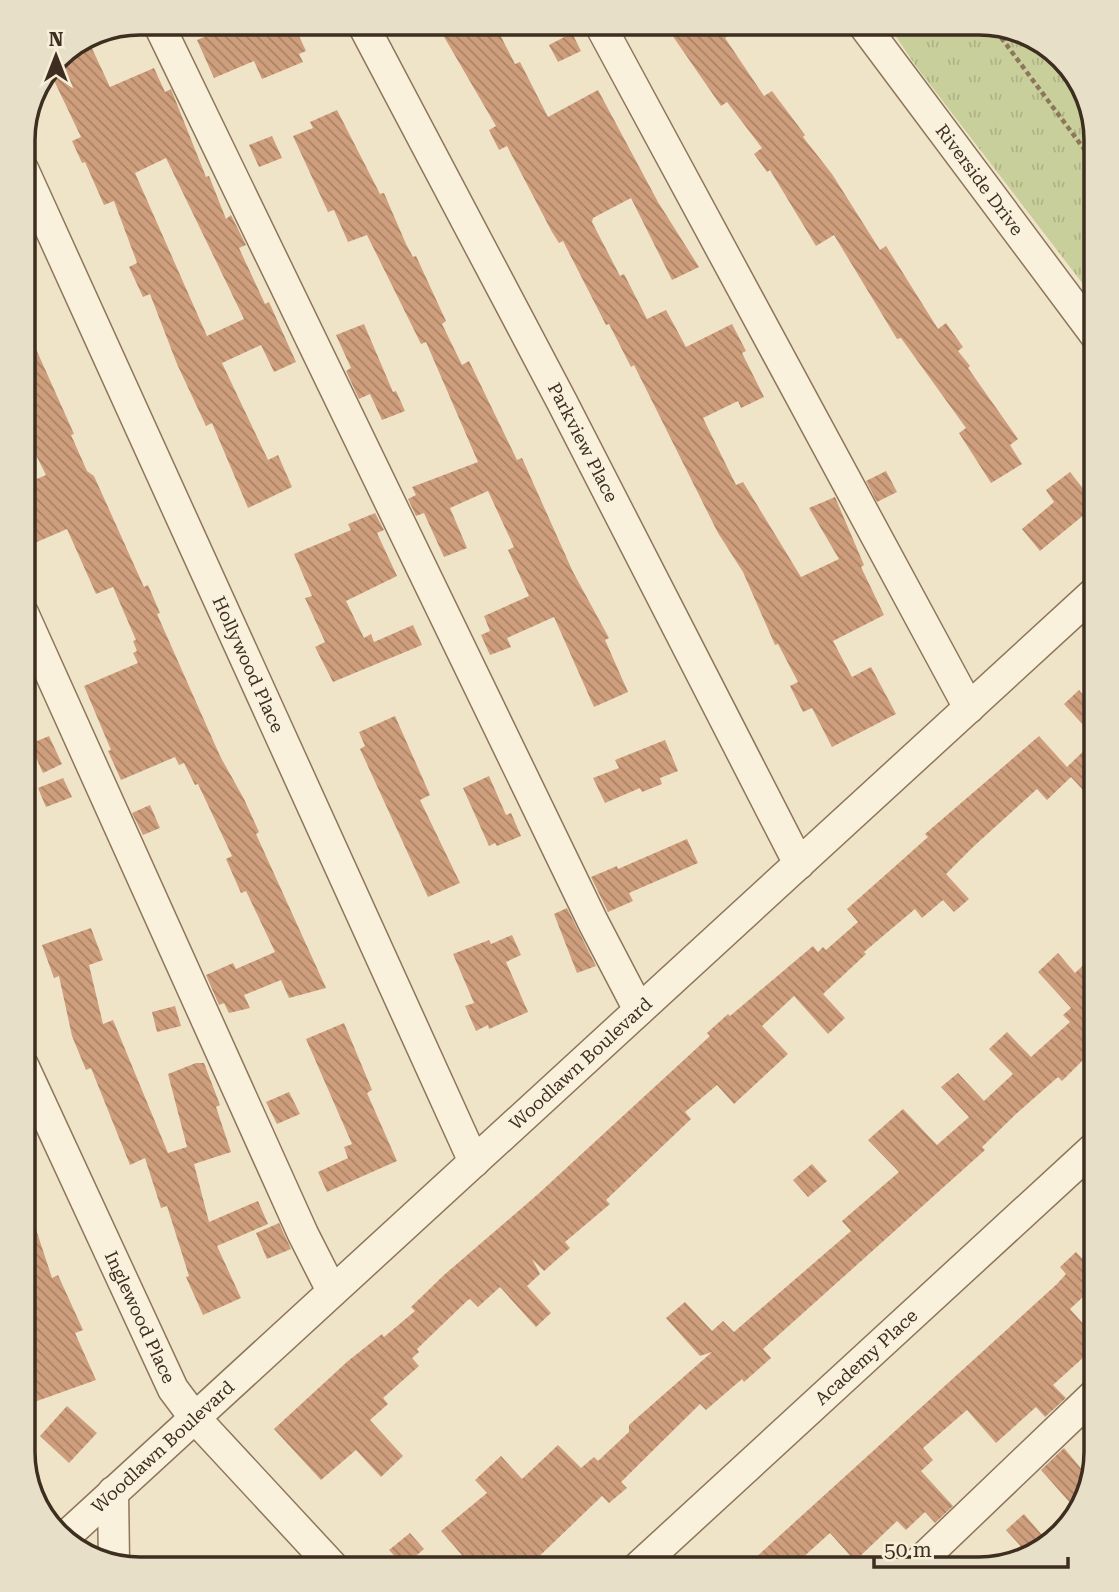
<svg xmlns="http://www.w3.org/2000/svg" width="1119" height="1592" viewBox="0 0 1119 1592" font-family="'Roboto Serif',serif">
<defs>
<pattern id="park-tufts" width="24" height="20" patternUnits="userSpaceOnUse" patternTransform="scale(1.75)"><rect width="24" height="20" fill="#c9cf9b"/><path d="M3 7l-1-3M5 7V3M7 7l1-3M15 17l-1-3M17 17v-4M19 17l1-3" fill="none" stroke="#aeb285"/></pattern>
<pattern id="building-back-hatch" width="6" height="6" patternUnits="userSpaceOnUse" patternTransform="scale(1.75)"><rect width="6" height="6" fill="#cf9f7d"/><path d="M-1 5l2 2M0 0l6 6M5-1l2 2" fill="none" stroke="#a98266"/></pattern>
</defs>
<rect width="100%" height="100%" fill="#f0e4c8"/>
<path fill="url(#park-tufts)" d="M887,23H986L1038,39L1080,81L1096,140V301L915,65Z"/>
<g fill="url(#building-back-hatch)" fill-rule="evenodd">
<path d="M238,23H293L306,51L299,54L303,62L262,79L254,61L214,78L197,40Z"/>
<path d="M436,23H494L515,64L520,62L548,117L598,90L658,202L699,267L672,280L631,198L593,218L592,222L620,276L624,274L647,319L666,310L686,347L732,324L746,351L742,353L764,397L741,408L738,401L703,418L736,485L743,482L801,577L839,559L809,508L835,497L864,565L861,567L884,615L833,641L852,677L871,667L896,714L832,747L812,708L803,712L790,686L798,682L778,644L775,645L743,572L718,533L634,365L631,367L609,324L606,325L563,241L559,243L552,232L507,146L499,150L489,130L496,126Z"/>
<path d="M690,23H749L725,38L764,96L772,91L805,135L803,137L832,174L880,250L886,246L938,329L946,323L963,347L958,351L970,366L968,368L1018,439L1010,445L1022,464L991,483L959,433L966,428L901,338L897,339L834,235L816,246L770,170L767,172L754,154L762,148L727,102L721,106L672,35Z"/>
<path d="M572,33L581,51L558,62L549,45Z"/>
<path d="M89,42L110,87L154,68L165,92L171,89L206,177L209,176L226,219L231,215L246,245L239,248L265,304L269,302L296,362L274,372L261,345L222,363L268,460L278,455L292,487L248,508L212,423L206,426L177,364L150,294L143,297L129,267L137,263L136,260L114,201L104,205L85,162L82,163L72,141L81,137L49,70L62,52ZM166,158L244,319L207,336L135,173Z"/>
<path d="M337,110L380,194L384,193L406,244L413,257L416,256L446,321L442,324L462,365L469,361L517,460L522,458L573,572L609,638L605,640L628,692L594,707L554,617L507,638L511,647L490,655L481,635L490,631L484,616L529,596L508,550L514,547L488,491L450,508L467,548L444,557L424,513L416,516L408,499L416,495L412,487L478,462L426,342L421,344L367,235L348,242L334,210L328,212L293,136L313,128L310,122Z"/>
<path d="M272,136L282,158L259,167L249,145Z"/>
<path d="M23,320L74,434L71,435L87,471L94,476L144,587L148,585L160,613L157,614L220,756L244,799L259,832L256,834L326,988L289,998L281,980L244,995L250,1008L229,1013L224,1003L219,1005L206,975L233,963L236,969L275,952L246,891L241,893L226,859L232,856L198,784L195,785L184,763L179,765L175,757L121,780L108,751L111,750L84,686L138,663L133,653L137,651L133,641L136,640L113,587L96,594L67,529L23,548V485L46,475L31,445L35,443L23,416Z"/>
<path d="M364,324L393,392L396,391L405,411L382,420L370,394L359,399L346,371L351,368L336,335Z"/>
<path d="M886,471L897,492L877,502L866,481Z"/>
<path d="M1070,472L1096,505L1040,551L1022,529L1054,502L1046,490Z"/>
<path d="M375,513L384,530L377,533L397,576L346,601L364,638L371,634L374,642L413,625L422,645L333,682L315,647L325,642L305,598L312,596L294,554L351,530L348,524Z"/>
<path d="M1096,685V777L1083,790L1071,777L1047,800L1037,789L973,847L946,874L969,899L954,912L943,900L922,918L915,909L864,952L866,954L823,994L845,1018L828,1034L794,996L762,1026L788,1054L734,1104L717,1085L685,1112L691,1119L606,1200L610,1204L565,1242L570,1248L544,1271L532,1259L540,1274L527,1286L551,1313L536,1327L500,1287L478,1307L470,1299L468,1300L417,1349L419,1352L412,1358L419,1366L383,1398L388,1404L370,1420L403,1456L381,1477L356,1450L321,1480L274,1429L348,1361L382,1334L384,1337L415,1311L411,1307L444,1275L537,1195L710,1036L707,1033L728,1014L730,1016L813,946L818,952L823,947L826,950L858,922L847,909L928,837L925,834L1039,736L1067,767L1096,739L1064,704L1079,690L1084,696Z"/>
<path d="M395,716L430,795L420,800L460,883L428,897L360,749L365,746L359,732Z"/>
<path d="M49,736L62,764L43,773L30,744Z"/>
<path d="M665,740L678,771L660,778L662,784L642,792L640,788L605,803L593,778L619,768L615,760Z"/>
<path d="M489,776L506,815L511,813L521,836L497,846L495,843L489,846L463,788Z"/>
<path d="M63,778L72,797L46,807L38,788Z"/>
<path d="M150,805L160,828L143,835L132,813Z"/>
<path d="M687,839L698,863L629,893L633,901L608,912L591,877L617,866L618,869Z"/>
<path d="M567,908L596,966L577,973L554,914Z"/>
<path d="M91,928L103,960L89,965L103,1024L113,1020L168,1153L187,1147L168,1074L196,1063H204L220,1105L216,1107L231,1152L194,1164L209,1222L258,1201L268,1224L217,1246L241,1298L203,1315L186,1277L189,1276L167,1206L161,1208L145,1158L130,1165L91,1068L86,1070L72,1036L59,976L54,978L42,945Z"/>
<path d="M512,935L521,955L506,962L528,1012L489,1029L488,1025L476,1031L465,1006L474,1003L453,954L489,940L491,944Z"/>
<path d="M1058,953L1075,973L1096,953V1047L1062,1081L1058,1077L1016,1114L982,1147L985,1150L763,1349L771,1358L744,1382L742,1379L706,1410L700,1404L621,1482L627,1488L609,1503L602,1496L526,1569H474L441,1531L487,1493L475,1480L501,1456L522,1479L558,1445L581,1468L594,1457L598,1461L629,1432V1425L712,1352L700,1356L666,1318L685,1302L712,1331L723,1321L734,1332L851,1231L842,1221L899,1172L868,1140L903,1109L937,1145L969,1117L941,1087L958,1073L984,1101L1013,1074L989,1049L1007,1032L1031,1057L1070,1022L1063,1015L1071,1008L1038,972Z"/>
<path d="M175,1006L181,1026L157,1032L152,1012Z"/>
<path d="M344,1023L372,1090L367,1093L397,1161L327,1192L318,1172L348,1158L344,1147L352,1144L306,1039Z"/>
<path d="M289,1092L300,1114L277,1124L266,1102Z"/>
<path d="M812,1164L827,1181L808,1197L793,1180Z"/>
<path d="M27,1202L52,1278L58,1275L83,1330L75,1333L96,1380L23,1406V1203Z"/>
<path d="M279,1223L291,1249L267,1259L256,1233Z"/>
<path d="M1076,1252L1096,1273V1285L1070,1309L1096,1338V1346L1053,1385L1066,1398L1045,1417L1036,1407L996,1443L967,1410L923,1448L933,1460L921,1471L953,1506L935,1523L925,1512L906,1530L897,1521L855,1561L830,1533L790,1569H743L1057,1284L1066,1274L1060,1267Z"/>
<path d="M67,1406L97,1433L69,1463L40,1436Z"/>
<path d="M1064,1448L1089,1478L1079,1513L1041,1470Z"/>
<path d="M1024,1514L1042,1535L1024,1550L1006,1530Z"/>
<path d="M410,1533L424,1549L404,1566L389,1550Z"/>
</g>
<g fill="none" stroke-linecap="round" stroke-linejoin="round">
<defs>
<g id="minor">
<path d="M158,23L593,922L639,1010"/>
<path id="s1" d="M362,23L562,402L799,864"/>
<path d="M599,23L969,708"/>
<path id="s2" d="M862,23L1096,336"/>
<path id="s3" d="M23,169L474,1162"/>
<path d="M23,613L303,1234L332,1291"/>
<path id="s4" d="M23,1065L173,1389L194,1417L335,1569"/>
<path d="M113,1492L114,1563"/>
<path id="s5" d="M65,1537L1096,591"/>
<path id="s6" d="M636,1569L1096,1146"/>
<path d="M912,1569L1096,1393"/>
</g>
</defs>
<use href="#minor" stroke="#8d765c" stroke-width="33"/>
<path stroke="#8d765c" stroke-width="4.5" stroke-dasharray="5 3.5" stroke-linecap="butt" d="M991,24L1096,165"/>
<use href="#minor" stroke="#faf1dc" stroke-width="30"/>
</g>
<g text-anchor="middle" stroke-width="7" stroke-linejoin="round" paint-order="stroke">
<g font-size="18" fill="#3d2e20" stroke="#f7eed8">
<text dy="6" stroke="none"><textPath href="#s2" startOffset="196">Riverside Drive</textPath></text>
<text dy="6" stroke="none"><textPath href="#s1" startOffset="474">Parkview Place</textPath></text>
<text dy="6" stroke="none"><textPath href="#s3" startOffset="544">Hollywood Place</textPath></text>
<text dy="6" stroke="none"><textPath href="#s5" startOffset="700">Woodlawn Boulevard</textPath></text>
<text dy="6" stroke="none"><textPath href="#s4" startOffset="278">Inglewood Place</textPath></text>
<text dy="6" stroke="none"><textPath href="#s6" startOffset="313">Academy Place</textPath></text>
<text dy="6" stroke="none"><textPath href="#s5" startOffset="133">Woodlawn Boulevard</textPath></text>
</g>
</g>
<path d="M0 0H1119V1592H0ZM140 35H979A105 105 0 0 1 1084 140V1452A105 105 0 0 1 979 1557H140A105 105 0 0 1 35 1452V140A105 105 0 0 1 140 35Z" fill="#e8dfc9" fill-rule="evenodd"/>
<path fill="none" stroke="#3d2e20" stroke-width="3.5" d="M140 35H979A105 105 0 0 1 1084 140V1452A105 105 0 0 1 979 1557H140A105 105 0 0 1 35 1452V140A105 105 0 0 1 140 35Z"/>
<g transform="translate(56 56)" stroke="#f7eed8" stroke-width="5" paint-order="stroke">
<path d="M0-5L12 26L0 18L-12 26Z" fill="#3d2e20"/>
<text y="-10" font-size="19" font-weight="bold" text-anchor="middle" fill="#3d2e20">N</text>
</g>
<path d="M874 1557v10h194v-10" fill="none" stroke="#3d2e20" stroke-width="3.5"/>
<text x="884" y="1557" font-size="21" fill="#3d2e20" stroke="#f7eed8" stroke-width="5" paint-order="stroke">50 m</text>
</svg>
